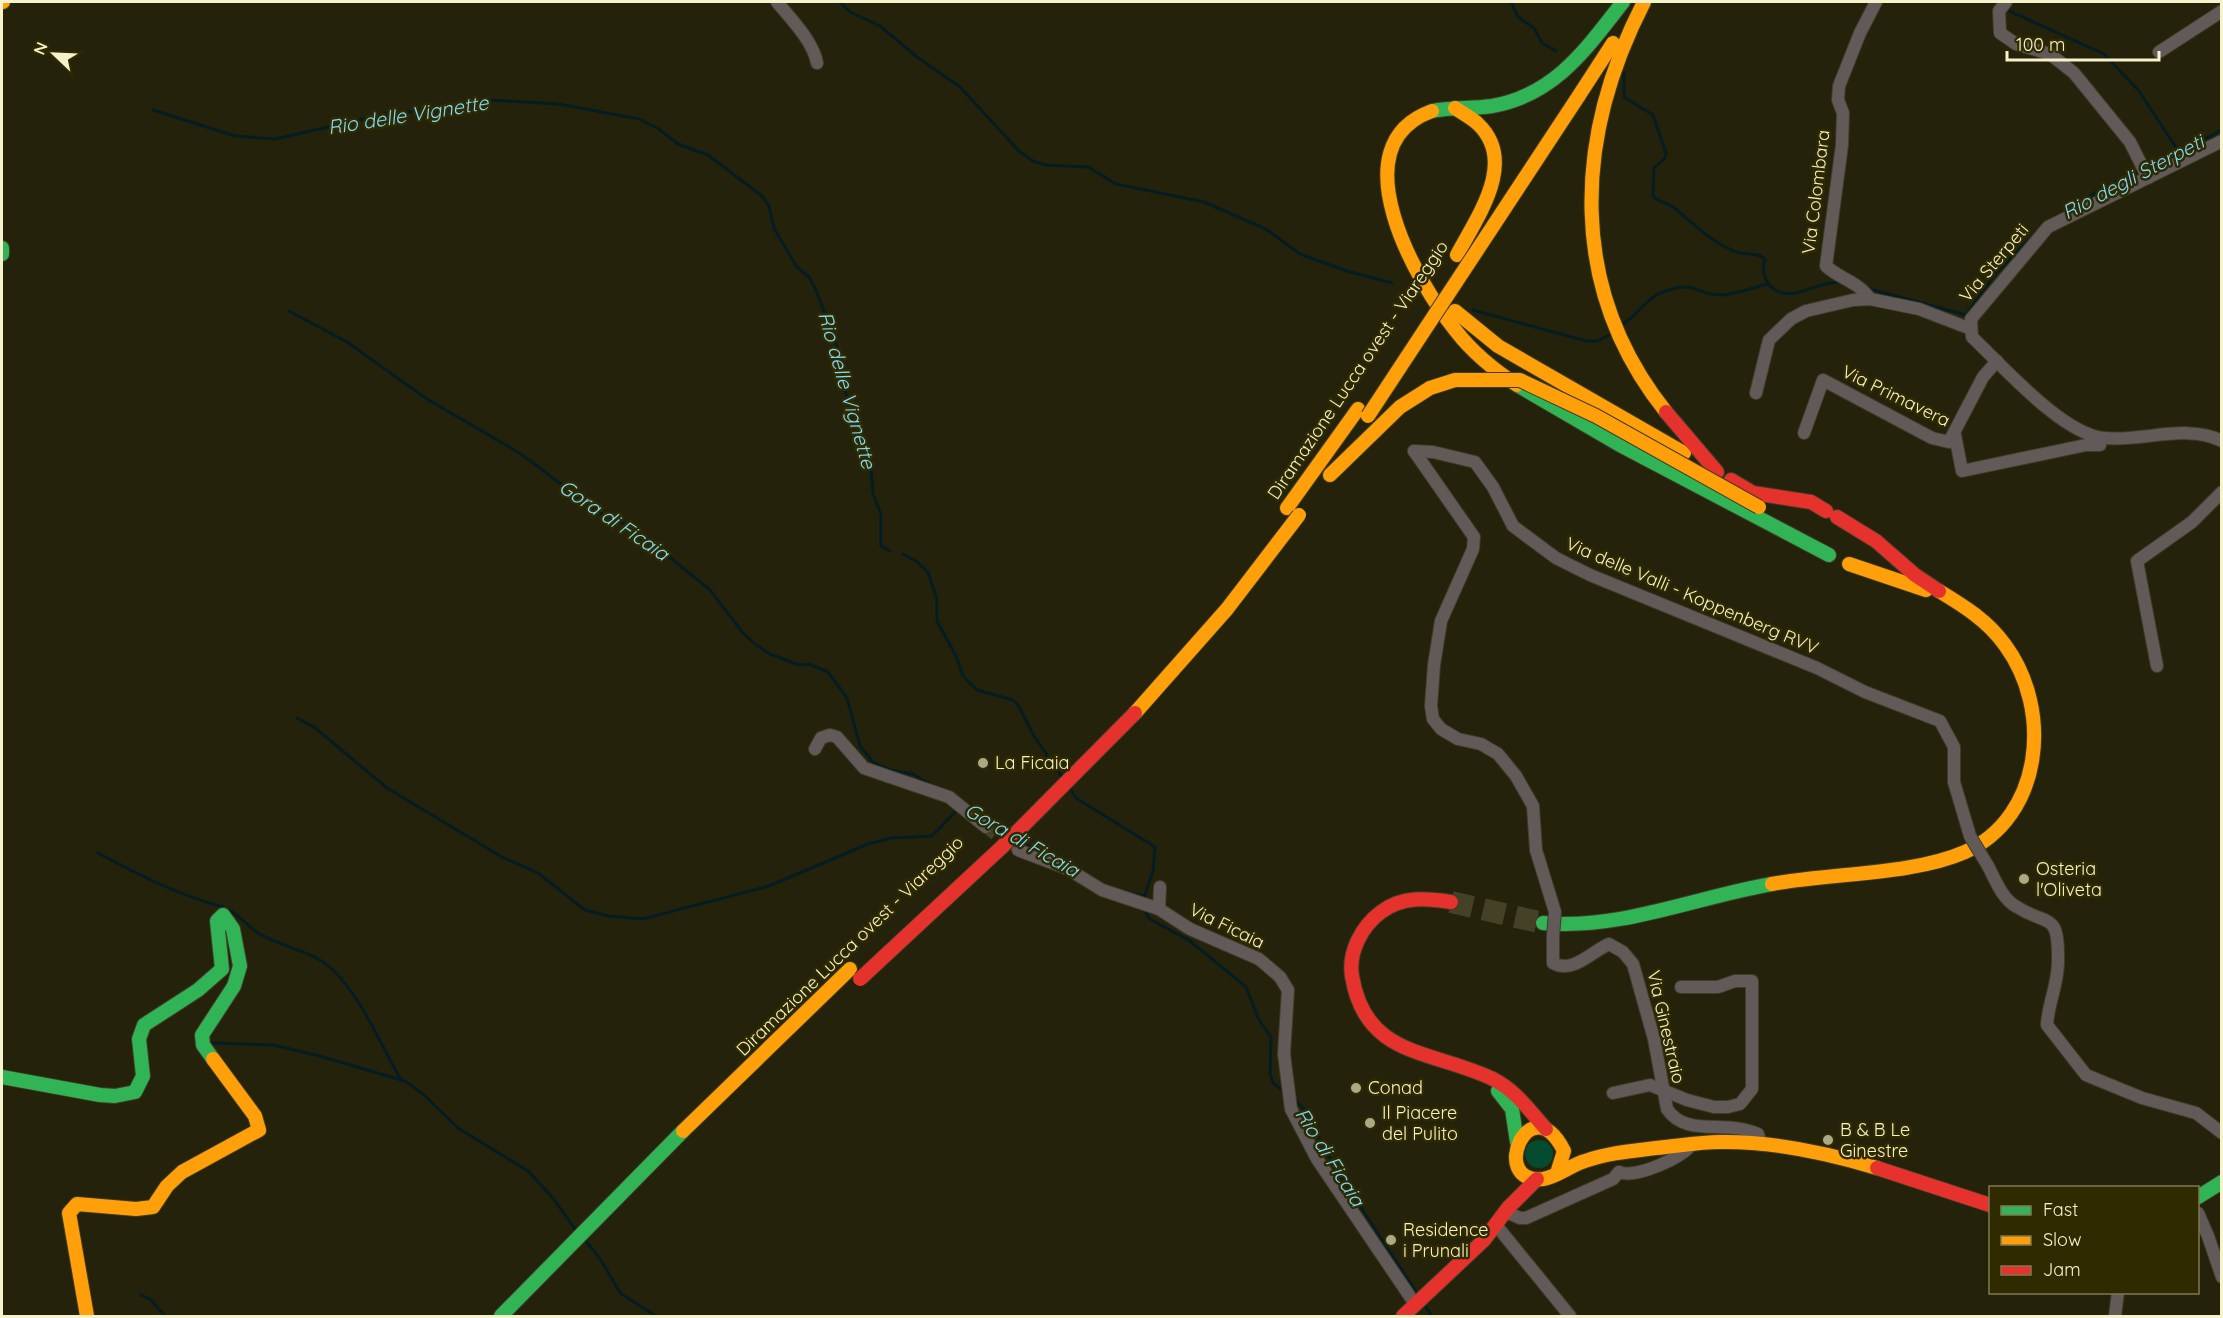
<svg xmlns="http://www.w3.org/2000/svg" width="2223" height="1318" viewBox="0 0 2223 1318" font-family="Quicksand,sans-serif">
<rect width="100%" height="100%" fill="#24220a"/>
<circle fill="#054b2f" cx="1539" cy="1154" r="14"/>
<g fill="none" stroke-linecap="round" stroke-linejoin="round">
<g stroke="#041d23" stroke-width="3">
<path d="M840,2L850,12L880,26L917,57L960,87L1019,151L1033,161L1046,165L1088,167L1116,184L1204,202L1266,229L1300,254L1347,271L1392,283"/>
<path d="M1511,2L1518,17L1534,28L1542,43L1556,51"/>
<path d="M2005,9L2104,54L2139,91L2179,152"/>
<path d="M1624,73V97L1653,115L1666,153L1665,158L1654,168L1653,196C1659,203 1666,202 1673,207C1692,222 1711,242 1734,251C1744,256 1756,251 1765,259C1759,279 1773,297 1795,293C1811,290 1823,282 1840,282"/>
<path d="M153,110L235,136L275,139L385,114L454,108L490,100L559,104L639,119L659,129L678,144L708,155L762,196L769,206L774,228L781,240L797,267L810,278L817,293L835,339L852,423L862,452L871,467L873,494L881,514V546L890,551"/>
<path d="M2146,169L2222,130"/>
<path d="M2064,213L2104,187L2140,171"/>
<path d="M1867,288L1966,315L1995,274L2037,232"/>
<path d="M1473,310L1586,341H1597L1609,335"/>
<path d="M289,311L347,342L427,399L521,454L598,512L629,526L645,537L710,590L743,633L755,644L770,654L799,665L809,664L828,672L847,698L860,746L874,763L890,770L913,774L931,785"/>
<path d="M1624,323C1639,314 1645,299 1663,292C1696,279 1698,296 1722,295C1736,294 1753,288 1767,284"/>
<path d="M903,554L916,561L928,572L937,600V621L956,656L963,676L977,690L1013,700L1018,705L1034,736L1062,777"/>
<path d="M297,718L314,727L387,788L502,857L538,873L585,910L608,916L643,919L662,914L769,886L868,844L892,838L932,836L955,812"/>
<path d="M1071,790L1076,798L1155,847L1153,871L1144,898"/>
<path d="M987,821L1004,833"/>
<path d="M1020,842L1058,859"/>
<path d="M98,853C139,875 178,895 223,907"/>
<path d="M1125,892L1144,896"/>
<path d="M1142,907L1150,919L1190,941L1246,987L1259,1020L1271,1037L1270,1074L1273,1083L1285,1092"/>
<path d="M229,910C240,916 248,926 258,933C281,947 311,950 332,969C362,998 379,1042 400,1078"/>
<path d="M211,1043L273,1045L316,1055L405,1081L424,1095L458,1128L528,1171L553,1198L575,1229"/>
<path d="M1295,1100L1303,1108L1335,1168L1417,1293"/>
<path d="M586,1241L601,1260L620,1293L656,1316"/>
<path d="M141,1295L150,1299L165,1316"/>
<path d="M1425,1306L1432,1316"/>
</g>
<path stroke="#444127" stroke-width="12" stroke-dasharray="12 6" stroke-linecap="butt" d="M986,827L1009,846"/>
<path stroke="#444127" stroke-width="22" stroke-dasharray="22 11" stroke-linecap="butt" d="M1451,902L1543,923"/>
<defs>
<g id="street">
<path d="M777,2C791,19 813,41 817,63"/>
<path d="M2006,2L1999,11L2000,33L2016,44L2050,54L2074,73L2130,142L2148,178"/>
<path d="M2159,52L2222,11"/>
<path d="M2222,141L2048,227L1971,319L1972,337C2003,366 2062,434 2104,438C2142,442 2187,423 2222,441"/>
<path d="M1870,299C1859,282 1840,279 1826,266L1842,145L1843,113L1838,100L1839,86L1860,33L1876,2"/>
<path d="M1756,393L1769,340L1791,319L1806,311L1853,300L1870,299L1919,309L1971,329"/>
<path d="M1804,433L1823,380L1932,438L1949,442L1983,377L1997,361"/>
<path d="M1955,435L1962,471L2086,445H2100"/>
<path d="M1414,451L1433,452L1475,462L1493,487L1513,526L1556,558L1590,575L1817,668L1865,692L1940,721L1954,747V782L1970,836"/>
<path d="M1414,451L1474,537L1473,549L1441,621L1434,665L1431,706L1433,719L1441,729L1458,739L1481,744L1498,754L1516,776L1533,806L1536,850L1555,912"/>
<path d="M2157,666L2137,561L2192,522L2222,492"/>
<path d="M815,749L821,738L830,735L837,737L864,768L949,797L986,827"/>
<path d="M1018,850L1068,869L1102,890L1159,909L1190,929L1259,959L1280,977L1288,990L1284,1054L1291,1109L1317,1159L1415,1304"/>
<path d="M1988,866C1995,879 2002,899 2017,907C2049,927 2059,911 2058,962C2058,985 2048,1003 2047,1025L2086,1075L2142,1098L2196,1113L2222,1133"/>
<path d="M1159,909L1160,887"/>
<path d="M1553,936V963C1573,974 1591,952 1609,944L1623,952L1633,964L1654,1039L1667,1109C1686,1138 1726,1119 1758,1134L1761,1145"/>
<path d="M1613,1093L1650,1085L1687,1100L1714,1107H1728L1740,1104L1752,1089V981H1735L1718,987H1681"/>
<path d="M1619,1172C1635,1179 1682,1158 1692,1144"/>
<path d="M1506,1212L1520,1218H1526L1613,1179L1619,1172"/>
<path d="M2198,1213L2208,1236L2222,1277"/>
<path d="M1496,1225L1570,1316"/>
<path d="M2115,1316L2118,1292"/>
</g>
<g id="fast">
<path d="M1432,111C1452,107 1472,109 1492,106C1555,95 1586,49 1623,2"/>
<path d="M2,248V254"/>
<path d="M1517,385L1620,445L1829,555"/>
<path d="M1543,923C1621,930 1696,897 1772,884"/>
<path d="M2,1077L100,1095L115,1096L135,1092L143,1076L139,1039L144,1025L198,990L222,969L217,921L223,915L233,929L240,966L234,986L202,1035L203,1045L213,1059"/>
<path d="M1498,1091L1512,1109L1517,1142"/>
<path d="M2198,1197L2222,1182"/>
<path d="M501,1316L683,1131"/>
</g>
<g id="slow">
<path d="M2,2H3"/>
<path d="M1644,2C1574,138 1567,288 1666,412"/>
<path d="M1578,97L1613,43"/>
<path d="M1455,108C1462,113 1472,118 1478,124C1518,162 1477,217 1457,255"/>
<path d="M1432,111C1337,145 1417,283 1456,331C1473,353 1494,370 1517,385"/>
<path d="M1455,311L1498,346L1684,453"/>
<path d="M1330,475L1400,407L1430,388"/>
<path d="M1287,508L1358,409"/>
<path d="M1849,564L1926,590"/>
<path d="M1772,884C1830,873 1913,875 1965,852C2043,817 2053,710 2005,645C1988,621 1964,606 1939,591"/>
<path d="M683,1131L850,969"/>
<path d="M1558,1170L1564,1151C1530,1083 1487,1185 1543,1179C1557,1177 1571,1165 1585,1161C1608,1153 1632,1151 1656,1148C1678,1146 1699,1142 1720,1142C1773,1141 1827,1153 1877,1168"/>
<path d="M87,1316L69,1213L77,1204L136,1209L153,1207L167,1186L182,1172L259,1130L255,1116L213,1059"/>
</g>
<g id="jam">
<path d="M1666,412L1717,472"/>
<path d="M1731,480L1753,493L1811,502L1826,511"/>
<path d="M1837,517L1876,541L1915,575L1939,591"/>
<path d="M1451,902C1426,898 1402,896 1381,912C1362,926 1348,952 1352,976C1365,1058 1433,1050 1493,1079C1515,1090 1530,1111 1546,1129"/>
<path d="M1877,1168L1990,1205"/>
<path d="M1403,1316L1484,1240L1508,1208L1537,1179"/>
</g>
</defs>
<use href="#street" stroke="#403d28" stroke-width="14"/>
<use href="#fast" stroke="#403d28" stroke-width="16"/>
<use href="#slow" stroke="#403d28" stroke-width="16"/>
<use href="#jam" stroke="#403d28" stroke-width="16"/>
<use href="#street" stroke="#625a58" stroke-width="12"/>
<use href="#fast" stroke="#30b455" stroke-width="14"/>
<use href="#slow" stroke="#ff9f0a" stroke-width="14"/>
<use href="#jam" stroke="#e5322d" stroke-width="14"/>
<defs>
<g id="street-bridge">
<path d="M1970,836L1988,866"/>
<path d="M1553,936L1555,912"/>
</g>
<g id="slow-bridge">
<path d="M1430,388L1455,380H1520L1596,416L1759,507"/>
<path d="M1368,416L1578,97"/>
<path d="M1135,713L1227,609L1299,515"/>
</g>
<path id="jam-bridge" d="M860,979L1003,846L1135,713"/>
</defs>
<use href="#street-bridge" stroke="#403d28" stroke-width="14" stroke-linecap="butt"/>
<use href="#slow-bridge" stroke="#403d28" stroke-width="16" stroke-linecap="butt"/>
<use href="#jam-bridge" stroke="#403d28" stroke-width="16" stroke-linecap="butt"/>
<use href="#street-bridge" stroke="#625a58" stroke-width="12"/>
<use href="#slow-bridge" stroke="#ff9f0a" stroke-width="14"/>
<use href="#jam-bridge" stroke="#e5322d" stroke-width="14"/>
</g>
<g fill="#aca987" stroke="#2f2a00" stroke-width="2">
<circle cx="983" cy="763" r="6"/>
<circle cx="2024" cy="879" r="6"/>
<circle cx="1356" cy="1088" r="6"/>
<circle cx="1370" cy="1123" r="6"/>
<circle cx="1828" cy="1140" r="6"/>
<circle cx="1391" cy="1240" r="6"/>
</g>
<g text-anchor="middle" stroke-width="5" stroke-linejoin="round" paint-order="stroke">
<g font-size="18" fill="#f6f2cb" stroke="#2f2a00">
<text transform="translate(1816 192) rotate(-83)" y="6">Via Colombara</text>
<text transform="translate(1994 263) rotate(-50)" y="6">Via Sterpeti</text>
<text transform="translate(1358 370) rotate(-56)" y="6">Diramazione Lucca ovest - Viareggio</text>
<text transform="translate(1896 396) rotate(26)" y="6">Via Primavera</text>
<text transform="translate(1692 596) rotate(23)" y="6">Via delle Valli - Koppenberg RVV</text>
<text transform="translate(1227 926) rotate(26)" y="6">Via Ficaia</text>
<text transform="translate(850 946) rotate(-44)" y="6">Diramazione Lucca ovest - Viareggio</text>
<text transform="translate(1666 1027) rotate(77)" y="6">Via Ginestraio</text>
</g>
<g font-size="18" fill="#f6f2cb" stroke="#2f2a00" text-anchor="start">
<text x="995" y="769">La Ficaia</text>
<text x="2036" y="875">Osteria<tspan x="2036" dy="21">l'Oliveta</tspan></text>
<text x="1368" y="1094">Conad</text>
<text x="1382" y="1119">Il Piacere<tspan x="1382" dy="21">del Pulito</tspan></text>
<text x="1840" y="1136">B &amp; B Le<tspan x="1840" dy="21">Ginestre</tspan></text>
<text x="1403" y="1236">Residence<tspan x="1403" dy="21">i Prunali</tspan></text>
</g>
<g font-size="20" font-style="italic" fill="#7fdcfc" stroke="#2f2a00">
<text transform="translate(408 115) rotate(-9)" y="7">Rio delle Vignette</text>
<text transform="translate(2133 177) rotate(-28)" y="7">Rio degli Sterpeti</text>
<text transform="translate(847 390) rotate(74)" y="7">Rio delle Vignette</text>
<text transform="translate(614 520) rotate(34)" y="7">Gora di Ficaia</text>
<text transform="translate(1022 840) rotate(30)" y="7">Gora di Ficaia</text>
<text transform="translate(1330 1157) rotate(58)" y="7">Rio di Ficaia</text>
</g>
</g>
<rect width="2223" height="1318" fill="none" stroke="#f6f2cb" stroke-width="6"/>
<rect x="1989" y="1186" width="210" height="108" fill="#2f2a00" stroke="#7f7a51" stroke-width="1.5"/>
<rect x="2001" y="1206" width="30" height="9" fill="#30b455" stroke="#7f7a51" stroke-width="1.5"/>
<text x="2043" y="1216" font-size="18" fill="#f6f2cb">Fast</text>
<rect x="2001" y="1236" width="30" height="9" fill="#ff9f0a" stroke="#7f7a51" stroke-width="1.5"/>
<text x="2043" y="1246" font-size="18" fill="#f6f2cb">Slow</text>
<rect x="2001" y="1266" width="30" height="9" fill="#e5322d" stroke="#7f7a51" stroke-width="1.5"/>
<text x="2043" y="1276" font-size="18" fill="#f6f2cb">Jam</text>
<g transform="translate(54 54) rotate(293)" stroke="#2f2a00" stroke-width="4.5" paint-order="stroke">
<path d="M0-4.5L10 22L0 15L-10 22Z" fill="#f6f2cb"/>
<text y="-9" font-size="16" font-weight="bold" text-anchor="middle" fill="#f6f2cb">N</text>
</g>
<path d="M2007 51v9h152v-9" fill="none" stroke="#f6f2cb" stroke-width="3"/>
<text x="2016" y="51" font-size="18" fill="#f6f2cb" stroke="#2f2a00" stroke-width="4.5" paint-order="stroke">100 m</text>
</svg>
